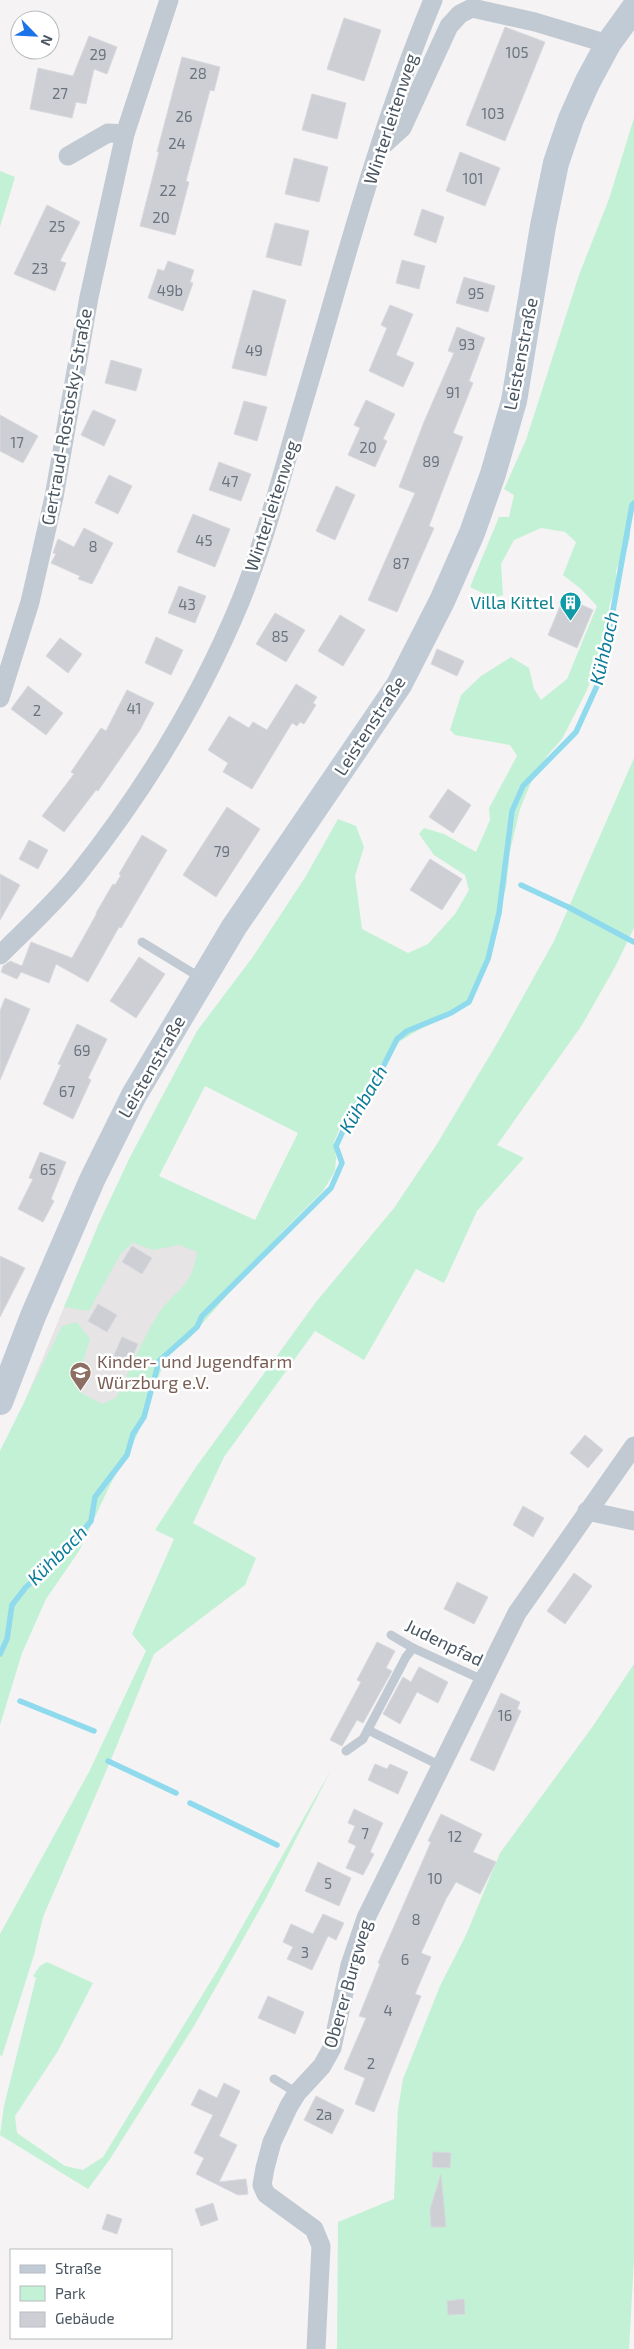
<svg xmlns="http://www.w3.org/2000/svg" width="634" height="2349" viewBox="0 0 634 2349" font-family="'Exo 2',sans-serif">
<rect width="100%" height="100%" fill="#f5f3f3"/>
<path fill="#e6e4e5" d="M100,1221L257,1244L201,1289L96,1479L0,1451L19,1415Z"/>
<g fill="#c3f1d5" fill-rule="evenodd">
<path d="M634,118V509L630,522V537L627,549L616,570V584L609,607V624L605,646L586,692L562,739L547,756L532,780L520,809L510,851L506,888L493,926L483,974L474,995L448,1016L420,1029L399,1042L383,1070L364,1090L342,1122L334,1142L336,1158L335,1171L323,1191L282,1232L189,1339L166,1357L138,1433L109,1487L79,1551L46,1599L22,1653L0,1725V1451L62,1326L77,1322L90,1339L77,1382L83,1394L102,1404L116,1398C130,1370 141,1342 157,1316C175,1288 191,1291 197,1252L179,1245L153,1250L128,1241L132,1244L121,1253L89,1311L64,1307L100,1221L130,1157L197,1031L252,958L306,876L338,819L356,826L364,847L355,876L362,929L408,953L428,944L455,914L469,890L465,875L434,855L419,834L424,828L444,834L476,852L490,820L489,808L517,756L510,745L455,735L450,730L461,695L481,676L511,657L529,668L534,689L541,700L567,679L597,606L581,589L563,575L576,542L565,532L541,528L514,540L501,564L503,595L493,598L470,587L499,517H509L514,495L504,489L526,440L579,275L609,199ZM205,1086L298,1133L255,1220L159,1176Z"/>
<path d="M0,171L15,177L0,227Z"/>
<path d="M634,758V928L615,967L582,1025L497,1145L524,1158L477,1211L444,1283L416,1269L364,1360L315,1331L224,1457L193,1523L256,1558L245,1585L154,1654L110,1762L43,1917L34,1955L2,2056L0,2055V1934L89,1772L146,1651L132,1634L174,1539L155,1530L196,1467L316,1302L394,1208L437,1144L499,1040L554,941Z"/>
<path d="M634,1664V2259L629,2349H337L338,2222L394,2199L398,2109L403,2079L440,1986L466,1935L500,1853L593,1726Z"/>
<path d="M331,1770L265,1900L194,2026L110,2159L88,2189L0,2135L4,2106L36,1978L33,1976L40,1966L47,1962L93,1983L58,2051L15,2116L17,2133L65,2166L83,2170L103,2157L217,1971Z"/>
</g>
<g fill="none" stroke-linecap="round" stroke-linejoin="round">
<g stroke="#90daee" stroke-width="5.5">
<path d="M521,885L568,907L634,942"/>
<path d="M0,1654L7,1639L12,1605L26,1587L62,1556L91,1521L95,1497L127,1455L133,1434L144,1417L159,1361L197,1327L202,1316L331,1188L342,1163L336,1146L354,1107L371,1091L397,1039L407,1031L451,1013L469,1002L488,959L499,913L512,811L523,786L576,732L601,677L632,505L634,503"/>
<path d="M20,1701L94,1731"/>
<path d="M108,1761L176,1793"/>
<path d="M190,1803L277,1845"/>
</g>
</g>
<g fill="#cdcfd5" stroke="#d7d9de">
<path d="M344,18L381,30L364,81L327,69Z"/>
<path d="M505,27L545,42L505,141L466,125Z"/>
<path d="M89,36L117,47L107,74L94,69L86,104L76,102L72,118L30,109L38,68L73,76Z"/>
<path d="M182,57L220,67L214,91L210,90L186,181L189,182L175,235L140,226L159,152H157Z"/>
<path d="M312,94L346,103L337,139L302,130Z"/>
<path d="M460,152L500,168L485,206L446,191Z"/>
<path d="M294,158L328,167L319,202L285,194Z"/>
<path d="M47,205L80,222L60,261L66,263L55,291L14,274Z"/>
<path d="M422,209L444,217L436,243L414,235Z"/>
<path d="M275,223L309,231L301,266L266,257Z"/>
<path d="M402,260L425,266L419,289L396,283Z"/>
<path d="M168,261L194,270L190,282L193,283L183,311L148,298L158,269L164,271Z"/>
<path d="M464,277L495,286L488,312L456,303Z"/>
<path d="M253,290L286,300L266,376L232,368Z"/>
<path d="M390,305L413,314L396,355L414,363L403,387L369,371L387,328L381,325Z"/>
<path d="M457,327L485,338L469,381L473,383L453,433L463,437L429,526L434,528L397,612L368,600L415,493L399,487L424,422L454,353L448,351Z"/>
<path d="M111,360L142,369L136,391L105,383Z"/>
<path d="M366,400L395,414L383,439L387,441L375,467L348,455L360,428L354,425Z"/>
<path d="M244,401L267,407L257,441L234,434Z"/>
<path d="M93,410L116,420L104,446L81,435Z"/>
<path d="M0,415L38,436L23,463L0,451Z"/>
<path d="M219,462L251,474L241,501L209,490Z"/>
<path d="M109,475L132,486L118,514L95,503Z"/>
<path d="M336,486L355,495L335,540L316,531Z"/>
<path d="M193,514L230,529L215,567L177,552Z"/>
<path d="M84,528L113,543L92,584L78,579L80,576L51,563L56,554L53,553L58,539L74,547Z"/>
<path d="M179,586L206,596L195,623L168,613Z"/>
<path d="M564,597L593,610L577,648L548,635Z"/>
<path d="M275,613L305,630L286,662L256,644Z"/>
<path d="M340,615L365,630L343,666L318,651Z"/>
<path d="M156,637L183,650L171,675L145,663Z"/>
<path d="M60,638L82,654L68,673L46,656Z"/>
<path d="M437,649L464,661L457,676L431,664Z"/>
<path d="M296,684L317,697L313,703L316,705L304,724L300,722L297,726L292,723L252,789L223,772L228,763L208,750L229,716L249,728L253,722L267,730Z"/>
<path d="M28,686L63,713L46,735L11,709Z"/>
<path d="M127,690L154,703L140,730L98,791L96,790L64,832L42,816L74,774L71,772L101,728L106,731Z"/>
<path d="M448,789L471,805L453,833L429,817Z"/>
<path d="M227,807L260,829L216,897L183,875Z"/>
<path d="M142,835L167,850L121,928L119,927L88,982L56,964L49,983L21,972L17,979L1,972L3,966L10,961L22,966L31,942L72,958L97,913H96L113,884L115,885L121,875L119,874Z"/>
<path d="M29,840L48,850L38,869L19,859Z"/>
<path d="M430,859L462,879L442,910L410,890Z"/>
<path d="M0,874L20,885L0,920Z"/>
<path d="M139,957L165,974L136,1018L110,1001Z"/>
<path d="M5,998L30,1009L0,1080V1011Z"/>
<path d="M77,1024L107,1039L88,1078L91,1080L73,1119L43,1104L61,1065L58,1064Z"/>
<path d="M40,1152L66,1162L51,1199L54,1201L43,1222L18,1209L33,1179L29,1178Z"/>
<path d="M132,1246L152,1258L142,1274L122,1262Z"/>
<path d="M0,1256L25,1268L0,1317Z"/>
<path d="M98,1304L117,1315L107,1332L88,1321Z"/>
<path d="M122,1337L138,1344L127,1369L111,1362Z"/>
<path d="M585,1435L603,1450L588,1468L570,1453Z"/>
<path d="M523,1506L544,1518L533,1537L513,1525Z"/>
<path d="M574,1573L592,1586L565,1624L547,1611Z"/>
<path d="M457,1582L488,1597L474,1624L444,1609Z"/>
<path d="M377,1642L395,1651L386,1668L392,1671L363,1723L357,1720L342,1746L330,1740L361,1682L357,1680Z"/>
<path d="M419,1667L448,1682L438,1703L417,1692L400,1724L383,1714L403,1677L411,1682Z"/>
<path d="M501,1693L520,1702L517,1709L521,1711L494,1771L470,1760Z"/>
<path d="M375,1764L387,1769L390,1764L408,1772L398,1794L368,1780Z"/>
<path d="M354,1809L383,1823L370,1852L374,1854L363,1875L346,1868L356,1846L348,1842L355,1826L348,1823Z"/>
<path d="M441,1814L482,1834L473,1852L496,1862L480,1894L456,1882L446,1899L421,1953L431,1957L415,1994L421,1996L374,2112L355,2104L365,2078L344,2069L366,2018L359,2016L380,1964L378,1963L431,1842L428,1841Z"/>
<path d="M318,1862L351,1878L339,1906L305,1891Z"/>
<path d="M323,1914L344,1923L336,1940L328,1936L312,1970L287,1959L293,1947L283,1942L291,1924L313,1934Z"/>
<path d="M268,1996L304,2012L295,2034L258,2018Z"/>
<path d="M224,2083L240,2091L219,2136L237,2145L219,2182L246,2179L248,2194L238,2195L196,2174L204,2158L194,2153L213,2115L191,2105L199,2089L217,2098Z"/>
<path d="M316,2096L344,2110L332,2134L304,2120Z"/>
<path d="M433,2152L451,2153L450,2168L432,2167Z"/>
<path d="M441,2174L446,2227H431L430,2209Z"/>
<path d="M213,2203L218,2220L201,2226L195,2209Z"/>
<path d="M107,2214L122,2219L117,2234L102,2229Z"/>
<path d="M464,2299L465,2314L448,2315L447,2301Z"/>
</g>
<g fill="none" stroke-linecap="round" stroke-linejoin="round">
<g stroke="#c1cad2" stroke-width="9">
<path d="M142,942L201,978"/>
<path d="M391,1635L413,1648L483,1680"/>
<path d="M368,1730L441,1766"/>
<path d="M346,1751L363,1739L406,1657L413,1648"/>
<path d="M274,2079L297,2093"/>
</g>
<g stroke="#c1cad2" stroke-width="19">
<path d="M381,147L402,128L449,26L460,14L472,8L535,22L608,44"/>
<path d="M68,156L108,133L125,134"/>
<path d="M0,698L30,602L54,497L89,297L125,134L169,0"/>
<path d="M0,955C26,929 55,903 78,874C143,792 201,697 241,600C265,540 281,478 299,417C341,277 377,134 433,0"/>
<path d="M587,1511L634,1521"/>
<path d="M316,2349L321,2246L314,2229L266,2194L262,2185L265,2168L272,2142L289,2106L297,2093L322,2066L332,2048L350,1965L366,1918L517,1613L634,1446"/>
</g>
<path stroke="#c1cbd6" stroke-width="26" d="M0,1402L33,1316L92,1180L134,1095L234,927L399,685L442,601L472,533L493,474L514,401L543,226L556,163L571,119L587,83L608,44L634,8"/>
</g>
<defs>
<symbol id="building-pin" viewBox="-11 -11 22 30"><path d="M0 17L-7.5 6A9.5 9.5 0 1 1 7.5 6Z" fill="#0f9aa8" stroke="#fff"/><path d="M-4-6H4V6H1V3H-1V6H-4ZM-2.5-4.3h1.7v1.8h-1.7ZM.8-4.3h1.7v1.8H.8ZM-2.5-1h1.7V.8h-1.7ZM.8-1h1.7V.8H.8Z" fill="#fff"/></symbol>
<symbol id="school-pin" viewBox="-11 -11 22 30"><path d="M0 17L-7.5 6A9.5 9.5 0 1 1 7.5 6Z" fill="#8d6e63" stroke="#fff"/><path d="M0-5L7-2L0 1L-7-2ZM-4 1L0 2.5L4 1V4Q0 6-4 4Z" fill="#fff"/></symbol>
</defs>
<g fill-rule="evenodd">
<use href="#building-pin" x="558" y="590" width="25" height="34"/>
<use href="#school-pin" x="68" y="1360" width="25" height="34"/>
</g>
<g text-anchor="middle" stroke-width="5" stroke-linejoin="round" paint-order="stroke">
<g font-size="15" fill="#6b747e">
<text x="517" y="58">105</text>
<text x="98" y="60">29</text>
<text x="198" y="79">28</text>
<text x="60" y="99">27</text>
<text x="493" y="119">103</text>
<text x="184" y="122">26</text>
<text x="177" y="149">24</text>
<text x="473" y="184">101</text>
<text x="168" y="196">22</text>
<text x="161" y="223">20</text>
<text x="57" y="232">25</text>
<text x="40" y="274">23</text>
<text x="170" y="296">49b</text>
<text x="476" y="299">95</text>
<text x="467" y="350">93</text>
<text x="254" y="356">49</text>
<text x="453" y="398">91</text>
<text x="17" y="448">17</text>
<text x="368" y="453">20</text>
<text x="431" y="467">89</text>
<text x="230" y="487">47</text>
<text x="204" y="546">45</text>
<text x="93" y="552">8</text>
<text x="401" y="569">87</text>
<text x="187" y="610">43</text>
<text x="280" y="642">85</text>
<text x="134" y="714">41</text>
<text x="37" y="716">2</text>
<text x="222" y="857">79</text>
<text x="82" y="1056">69</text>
<text x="67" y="1097">67</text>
<text x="48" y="1175">65</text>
<text x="505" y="1721">16</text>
<text x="365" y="1839">7</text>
<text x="455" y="1842">12</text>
<text x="435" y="1884">10</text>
<text x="328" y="1889">5</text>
<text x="416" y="1925">8</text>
<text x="305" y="1958">3</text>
<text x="405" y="1965">6</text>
<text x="388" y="2016">4</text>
<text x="371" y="2069">2</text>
<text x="324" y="2120">2a</text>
</g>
<g font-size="18" fill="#4a5661" stroke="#fff">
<text transform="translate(391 119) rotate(-72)" y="6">Winterleitenweg</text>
<text transform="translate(521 354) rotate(-79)" y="6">Leistenstraße</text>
<text transform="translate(67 417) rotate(-80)" y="6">Gertraud-Rostosky-Straße</text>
<text transform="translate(272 506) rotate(-72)" y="6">Winterleitenweg</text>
<text transform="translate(370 726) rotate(-57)" y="6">Leistenstraße</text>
<text transform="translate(152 1067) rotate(-60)" y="6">Leistenstraße</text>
<text transform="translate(444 1643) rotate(26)" y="6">Judenpfad</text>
<text transform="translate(348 1984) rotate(-74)" y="6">Oberer Burgweg</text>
</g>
<g font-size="18" fill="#0d838f" stroke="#fff" text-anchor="end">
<text x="554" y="609">Villa Kittel</text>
</g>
<g font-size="18" fill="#785e54" stroke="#fff" text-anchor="start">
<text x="97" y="1368">Kinder- und Jugendfarm<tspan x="97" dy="21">Würzburg e.V.</tspan></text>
</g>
<g font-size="19" font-style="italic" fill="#0c7c9b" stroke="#fff">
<text transform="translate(604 648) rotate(-77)" y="7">Kühbach</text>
<text transform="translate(363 1099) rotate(-59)" y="7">Kühbach</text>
<text transform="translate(57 1555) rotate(-45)" y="7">Kühbach</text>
</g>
</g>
<rect x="10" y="2249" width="162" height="90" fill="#ffffff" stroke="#b7bbc0"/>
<rect x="20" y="2265" width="25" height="8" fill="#c1cbd6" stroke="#b7bbc0"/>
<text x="55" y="2274" font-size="15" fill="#4a5661">Straße</text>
<rect x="20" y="2286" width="25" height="15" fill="#c3f1d5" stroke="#b7bbc0"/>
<text x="55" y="2299" font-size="15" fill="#4a5661">Park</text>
<rect x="20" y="2312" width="25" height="15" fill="#cdcfd5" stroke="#b7bbc0"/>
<text x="55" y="2324" font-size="15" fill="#4a5661">Gebäude</text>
<g transform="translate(35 35) rotate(114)"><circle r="24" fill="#ffffff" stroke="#b7bbc0"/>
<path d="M0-4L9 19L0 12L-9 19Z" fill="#1a73e8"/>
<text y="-8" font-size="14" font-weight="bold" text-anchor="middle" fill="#4a5661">N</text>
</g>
</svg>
